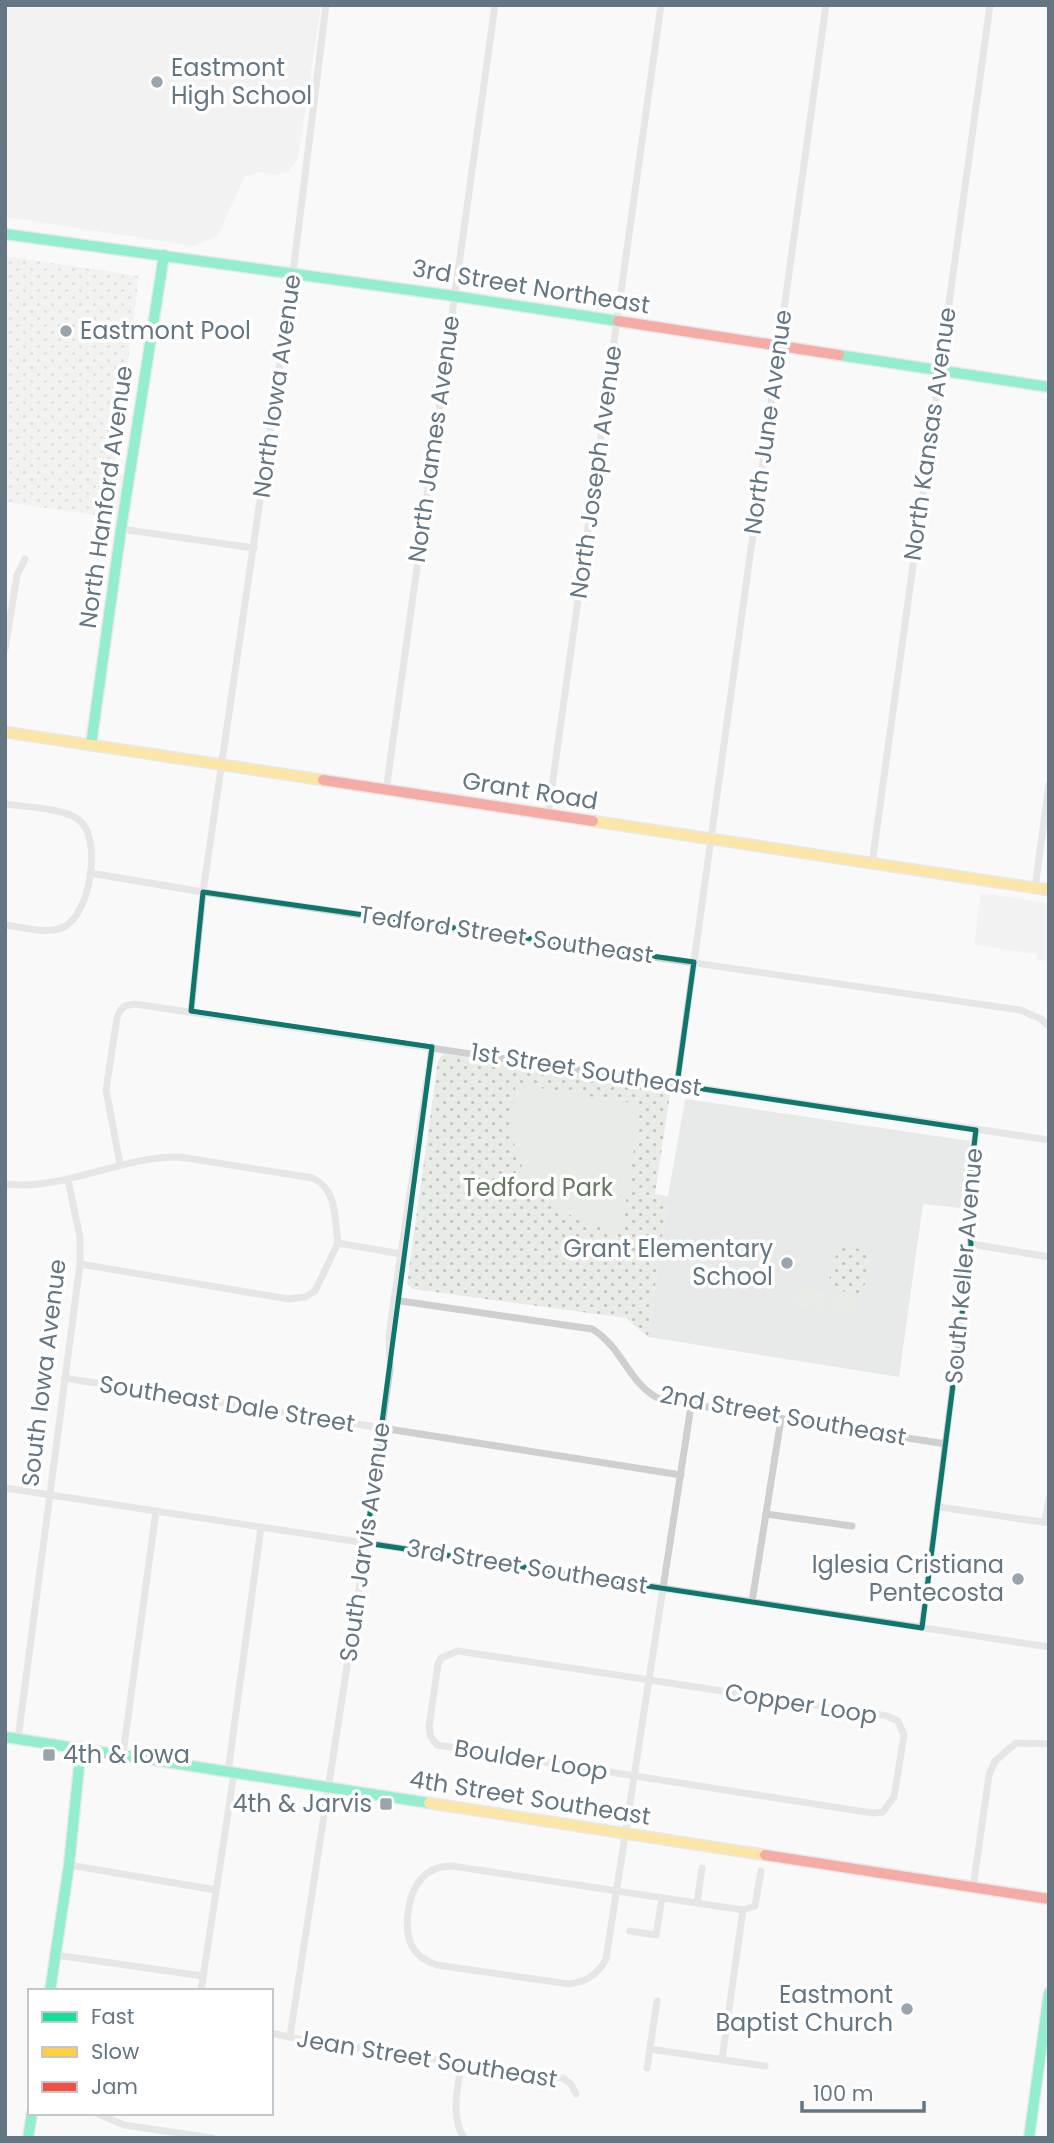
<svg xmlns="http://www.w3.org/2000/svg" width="1054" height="2143" viewBox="0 0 1054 2143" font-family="Poppins,sans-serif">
<defs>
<pattern id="park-dots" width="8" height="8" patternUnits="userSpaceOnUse" patternTransform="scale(1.75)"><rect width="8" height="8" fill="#e8ebe6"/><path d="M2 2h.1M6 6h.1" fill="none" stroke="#c0c3c0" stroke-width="1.8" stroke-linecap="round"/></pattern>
</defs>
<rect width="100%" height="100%" fill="#f9f9f9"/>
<g fill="#e8e9e9">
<path d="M5,5H321L298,159L288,172L273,175L259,172L244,177L218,236L194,246L5,217Z"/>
<path d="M981,893L1049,903V961L1037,960V954L974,945Z"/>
<path d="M687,1099L970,1141L961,1208L923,1204L899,1377L648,1337L668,1196L685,1100Z"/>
</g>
<g fill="url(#park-dots)">
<path d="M5,256L139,276L114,472L123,475L115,518L5,502Z"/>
<path d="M444,1054L671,1088L655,1194L668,1196L648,1337L626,1318L413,1289L407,1284L438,1060Z"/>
<path d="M845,1245L862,1250L869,1257V1274L861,1294L828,1289L832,1261Z"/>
</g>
<g fill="#e8ebe6">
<path d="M5,69L25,72L8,193L5,192Z"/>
<path d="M516,1084L631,1103L640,1111L621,1231C580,1227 534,1200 519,1159C509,1135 512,1109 516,1084Z"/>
<path d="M797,1288L811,1290L808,1309L794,1307Z"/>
<path d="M812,1290L826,1292L823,1311L810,1309Z"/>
<path d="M830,1293L843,1295L841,1313L827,1312Z"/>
<path d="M845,1295L859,1297L856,1316L842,1314Z"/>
</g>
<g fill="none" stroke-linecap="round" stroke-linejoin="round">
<defs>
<g id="fast">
<path d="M5,234L454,296L618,321"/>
<path d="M839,355L1049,387"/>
<path d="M91,745L121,529L164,255"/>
<path d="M5,1737L429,1803"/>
<path d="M50,1991L69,1865L81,1747"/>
<path d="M28,2138L32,2113"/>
<path d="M1029,2138L1049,1993"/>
</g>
<g id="slow">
<path d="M5,732L323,780"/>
<path d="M593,821L1049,890"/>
<path d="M429,1803L765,1855"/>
</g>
<g id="jam">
<path d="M618,321L839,355"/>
<path d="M323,780L593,821"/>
<path d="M765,1855L1049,1899"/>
</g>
</defs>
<use href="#fast" stroke="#d5d6d7" stroke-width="13"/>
<use href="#slow" stroke="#d5d6d7" stroke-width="13"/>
<use href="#jam" stroke="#d5d6d7" stroke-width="13"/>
<g stroke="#cecfd0" stroke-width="7">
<path d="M121,529L254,548"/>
<path d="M5,649L17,575L25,559"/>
<path d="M386,791L495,5"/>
<path d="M5,804C25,807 64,808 79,820C103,839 90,914 64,927C48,935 23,927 5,925"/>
<path d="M548,815L661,5"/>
<path d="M872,864L990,5"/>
<path d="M90,873L203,892L1020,1010L1041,1019L1049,1026"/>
<path d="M1035,888L1049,784"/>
<path d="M191,1011L203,892L293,273L326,5"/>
<path d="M677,1085L826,5"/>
<path d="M120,1164L106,1090L117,1018C120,1008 124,1005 135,1004L1049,1140"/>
<path d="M5,1184C66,1191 120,1156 180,1157L313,1178C338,1191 334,1217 338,1243"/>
<path d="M338,1243L401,1254"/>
<path d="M971,1244L1049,1257"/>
<path d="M80,1264L288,1299L305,1297L315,1291L338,1243"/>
<path d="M394,1300L592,1329C623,1347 629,1386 662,1400L946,1444"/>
<path d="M64,1378L681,1475"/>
<path d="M691,1406C663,1590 634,1775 606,1959C598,1975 586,1982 569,1984L437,1965C411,1957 405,1938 408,1913C411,1887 423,1866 452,1866L743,1910L722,2059"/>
<path d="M5,1488L1049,1647"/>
<path d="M939,1507L1049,1523"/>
<path d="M766,1514L852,1526"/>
<path d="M1045,1522L1049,1499"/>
<path d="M752,1602L781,1419"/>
<path d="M922,1628L971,1244L968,1196L976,1130"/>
<path d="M458,1651L887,1716L898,1721L904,1735L894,1797L883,1812L872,1813L437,1745L431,1737L429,1727L438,1664L441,1658Z"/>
<path d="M18,1739L80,1264V1237L68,1180"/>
<path d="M123,1754L156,1511"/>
<path d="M228,1772L261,1527"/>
<path d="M69,1865L216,1890"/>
<path d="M973,1888L989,1775L995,1761L1016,1743L1049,1744"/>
<path d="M697,1903L702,1868"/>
<path d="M743,1910L755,1906L761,1871"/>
<path d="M630,1931L656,1935L662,1898"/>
<path d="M56,1955L203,1976"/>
<path d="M201,1991L234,1773"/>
<path d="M271,2033L298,2039L563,2078L571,2084L576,2094"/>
<path d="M290,2036L366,1543L390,1369L389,1336L394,1300L432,1047"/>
<path d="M650,2049L765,2066"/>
<path d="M461,2063C458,2088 450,2116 464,2138"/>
<path d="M647,2068L657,2001"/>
<path d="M96,2113L124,2125L212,2138"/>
</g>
<use href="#fast" stroke="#16e098" stroke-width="10"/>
<use href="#slow" stroke="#ffcf43" stroke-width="10"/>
<use href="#jam" stroke="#f24e42" stroke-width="10"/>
</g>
<path d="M0 0H1054V2143H0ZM203,892L694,962L677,1085L976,1130L968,1196L971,1244L922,1628L366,1543L432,1047L191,1011Z" fill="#f9f9f9" fill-opacity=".55" fill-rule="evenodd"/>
<path fill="none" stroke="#0f766e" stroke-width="5" stroke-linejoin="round" d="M203,892L694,962L677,1085L976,1130L968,1196L971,1244L922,1628L366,1543L432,1047L191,1011Z"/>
<g fill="#99a4ac" stroke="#fff" stroke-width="2.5">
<circle cx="157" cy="82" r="7"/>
<circle cx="66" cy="331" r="7"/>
<circle cx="787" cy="1263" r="7"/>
<circle cx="1018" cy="1579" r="7"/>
<rect x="42" y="1748" width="14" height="14" rx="3.5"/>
<rect x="379" y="1797" width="14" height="14" rx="3.5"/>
<circle cx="907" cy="2009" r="7"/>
</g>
<g text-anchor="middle" stroke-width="7" stroke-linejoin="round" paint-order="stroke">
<g font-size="24" fill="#657683" stroke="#fff" text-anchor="end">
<text x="171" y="76" text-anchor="start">Eastmont<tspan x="171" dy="28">High School</tspan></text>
<text x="80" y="339" text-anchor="start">Eastmont Pool</text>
<text x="773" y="1257">Grant Elementary<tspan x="773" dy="28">School</tspan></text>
<text x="1004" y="1573">Iglesia Cristiana<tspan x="1004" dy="28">Pentecosta</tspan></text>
<text x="63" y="1763" text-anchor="start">4th &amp; Iowa</text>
<text x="372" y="1812">4th &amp; Jarvis</text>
<text x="893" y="2003">Eastmont<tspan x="893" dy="28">Baptist Church</tspan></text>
</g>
<g font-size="24" fill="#657683" stroke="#fff">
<text transform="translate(531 287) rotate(9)" y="8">3rd Street Northeast</text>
<text transform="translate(277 386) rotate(-82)" y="8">North Iowa Avenue</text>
<text transform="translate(768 422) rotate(-82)" y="8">North June Avenue</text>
<text transform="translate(930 434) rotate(-82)" y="8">North Kansas Avenue</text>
<text transform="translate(434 439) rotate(-82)" y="8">North James Avenue</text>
<text transform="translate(596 472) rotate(-82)" y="8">North Joseph Avenue</text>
<text transform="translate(106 497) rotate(-82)" y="8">North Hanford Avenue</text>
<text transform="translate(530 791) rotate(9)" y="8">Grant Road</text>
<text transform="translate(506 935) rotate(8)" y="8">Tedford Street Southeast</text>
<text transform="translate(586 1070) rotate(9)" y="8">1st Street Southeast</text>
<text transform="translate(964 1266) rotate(-85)" y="8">South Keller Avenue</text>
<text transform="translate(44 1373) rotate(-83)" y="8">South Iowa Avenue</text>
<text transform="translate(227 1404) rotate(9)" y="8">Southeast Dale Street</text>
<text transform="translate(783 1416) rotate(10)" y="8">2nd Street Southeast</text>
<text transform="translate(365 1542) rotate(-82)" y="8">South Jarvis Avenue</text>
<text transform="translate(527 1567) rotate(9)" y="8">3rd Street Southeast</text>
<text transform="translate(801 1704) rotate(9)" y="8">Copper Loop</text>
<text transform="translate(531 1760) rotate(9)" y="8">Boulder Loop</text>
<text transform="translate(530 1798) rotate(9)" y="8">4th Street Southeast</text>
<text transform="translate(427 2059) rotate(9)" y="8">Jean Street Southeast</text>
</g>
<g font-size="24" fill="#687a64" stroke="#fff">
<text x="538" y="1196">Tedford Park</text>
</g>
</g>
<rect width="1054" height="2143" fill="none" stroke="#657683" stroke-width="14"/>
<rect x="28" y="1989" width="245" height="126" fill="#ffffff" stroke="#c1c8cd" stroke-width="2"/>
<rect x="42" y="2012" width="35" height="10" fill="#16e098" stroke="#c1c8cd" stroke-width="2"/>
<text x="91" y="2024" font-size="21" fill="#657683">Fast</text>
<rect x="42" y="2047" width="35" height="10" fill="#ffcf43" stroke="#c1c8cd" stroke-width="2"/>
<text x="91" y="2059" font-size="21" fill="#657683">Slow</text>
<rect x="42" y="2082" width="35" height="10" fill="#f24e42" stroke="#c1c8cd" stroke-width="2"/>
<text x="91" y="2094" font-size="21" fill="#657683">Jam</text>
<path d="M802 2101v10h122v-10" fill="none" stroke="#657683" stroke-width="3.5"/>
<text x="813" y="2101" font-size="21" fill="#657683" stroke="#ffffff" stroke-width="5" paint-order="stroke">100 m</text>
</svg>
